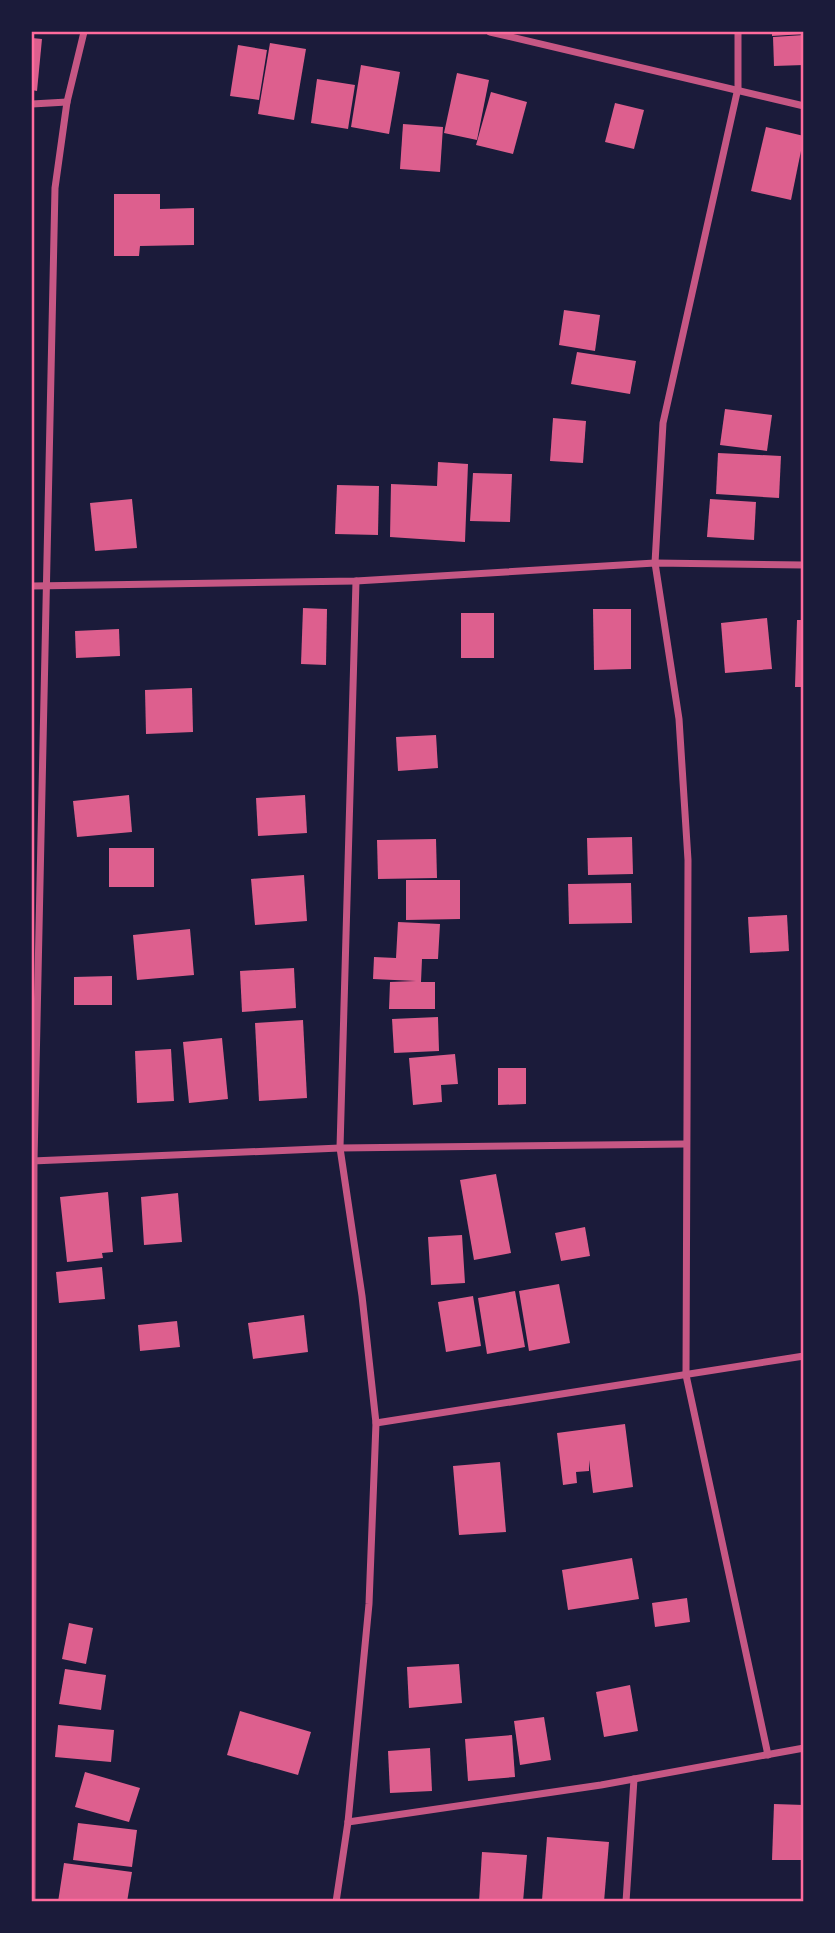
<svg xmlns="http://www.w3.org/2000/svg" width="835" height="1933" viewBox="0 0 835 1933" font-family="Manrope,sans-serif">
<rect width="100%" height="100%" fill="#1b1b3a"/>
<g fill="#dd5f8e">
<path d="M772,32H804V34L772,36Z"/>
<path d="M804,35V65L774,66L773,37Z"/>
<path d="M32,38L42,39L37,91L32,90Z"/>
<path d="M270,43L306,49L294,120L258,114Z"/>
<path d="M238,45L267,50L259,100L230,96Z"/>
<path d="M361,65L400,72L389,134L351,127Z"/>
<path d="M457,73L489,80L477,140L444,133Z"/>
<path d="M317,79L355,85L348,129L311,123Z"/>
<path d="M491,92L527,102L513,154L476,145Z"/>
<path d="M615,103L644,110L634,149L605,142Z"/>
<path d="M403,124L443,127L440,172L400,169Z"/>
<path d="M766,127L804,136L791,200L751,191Z"/>
<path d="M114,194H160V209L194,208V245L140,246L139,256H114Z"/>
<path d="M564,310L600,315L595,351L559,345Z"/>
<path d="M577,352L636,361L630,394L571,384Z"/>
<path d="M725,409L772,415L767,451L720,445Z"/>
<path d="M553,418L586,421L583,463L550,461Z"/>
<path d="M718,453L781,456L779,498L716,494Z"/>
<path d="M438,462L468,464L465,542L390,537L391,484L437,486Z"/>
<path d="M473,473L512,474L510,522L470,521Z"/>
<path d="M337,485L379,486L378,535L335,534Z"/>
<path d="M132,499L137,548L95,551L90,503Z"/>
<path d="M710,499L756,502L754,540L707,537Z"/>
<path d="M303,608L327,609L326,665L301,664Z"/>
<path d="M593,609H631V669L594,670Z"/>
<rect x="461" y="613" width="33" height="45"/>
<path d="M767,618L772,669L725,673L721,623Z"/>
<path d="M797,620H804V687H795Z"/>
<path d="M119,629L120,656L76,658L75,631Z"/>
<path d="M192,688L193,732L146,734L145,690Z"/>
<path d="M436,735L438,768L398,771L396,737Z"/>
<path d="M129,795L132,832L77,837L73,801Z"/>
<path d="M305,795L307,833L258,836L256,798Z"/>
<path d="M632,837L633,874L588,875L587,838Z"/>
<path d="M436,839L437,878L378,879L377,840Z"/>
<rect x="109" y="848" width="45" height="39"/>
<path d="M304,875L307,921L255,925L251,879Z"/>
<path d="M406,880H460V919L406,920Z"/>
<path d="M631,883L632,923L569,924L568,884Z"/>
<path d="M787,915L789,951L750,953L748,917Z"/>
<path d="M398,922L440,924L438,959H422L421,982H435V1009H389L390,982L416,981L373,979L374,957L396,958Z"/>
<path d="M190,929L194,975L137,980L133,935Z"/>
<path d="M294,968L296,1008L242,1012L240,971Z"/>
<path d="M112,976V1005H74V977Z"/>
<path d="M438,1017L439,1051L394,1053L392,1019Z"/>
<path d="M303,1020L307,1098L259,1101L255,1023Z"/>
<path d="M222,1038L228,1099L189,1103L183,1042Z"/>
<path d="M171,1049L174,1101L137,1103L135,1051Z"/>
<path d="M455,1054L458,1084L441,1085L442,1102L413,1105L409,1058Z"/>
<path d="M498,1068H526V1104L498,1105Z"/>
<path d="M496,1174L511,1253L474,1260L460,1180Z"/>
<path d="M108,1192L113,1252L102,1253L103,1258L67,1262L60,1197Z"/>
<path d="M178,1193L182,1242L144,1245L141,1197Z"/>
<path d="M585,1227L590,1256L561,1261L555,1233Z"/>
<path d="M462,1235L465,1283L431,1285L428,1237Z"/>
<path d="M102,1267L105,1299L59,1303L56,1272Z"/>
<path d="M559,1284L570,1343L529,1351L519,1291Z"/>
<path d="M515,1291L525,1347L487,1354L478,1298Z"/>
<path d="M473,1296L481,1346L446,1352L438,1302Z"/>
<path d="M304,1315L308,1352L253,1359L248,1323Z"/>
<path d="M177,1321L180,1347L140,1351L138,1325Z"/>
<path d="M625,1424L633,1487L593,1493L589,1460V1471L576,1472L577,1483L563,1485L557,1433Z"/>
<path d="M500,1462L506,1532L459,1535L453,1466Z"/>
<path d="M632,1558L639,1599L568,1610L562,1570Z"/>
<path d="M687,1598L690,1622L655,1627L652,1603Z"/>
<path d="M69,1623L93,1628L86,1664L62,1659Z"/>
<path d="M459,1664L462,1703L409,1708L407,1667Z"/>
<path d="M65,1669L106,1675L101,1710L59,1704Z"/>
<path d="M630,1685L638,1731L604,1737L596,1692Z"/>
<path d="M240,1711L311,1732L298,1775L227,1755Z"/>
<path d="M544,1717L551,1760L520,1765L514,1721Z"/>
<path d="M58,1725L114,1730L111,1762L55,1757Z"/>
<path d="M512,1735L515,1777L468,1781L465,1739Z"/>
<path d="M430,1748L432,1791L390,1793L388,1751Z"/>
<path d="M85,1772L140,1788L129,1822L75,1807Z"/>
<path d="M774,1804L804,1805V1860H772Z"/>
<path d="M78,1823L137,1830L132,1867L73,1860Z"/>
<path d="M547,1837L609,1842L604,1902L542,1900Z"/>
<path d="M482,1852L527,1855L523,1902H479Z"/>
<path d="M64,1863L132,1872L127,1902H58Z"/>
</g>
<g fill="none" stroke-linecap="round" stroke-linejoin="round">
<g stroke="#c65784" stroke-width="7">
<path d="M490,32L804,106"/>
<path d="M738,32V88L663,423L655,563L679,719L688,860L686,1375L768,1755"/>
<path d="M32,104L67,102"/>
<path d="M32,586L356,581L655,563L804,565"/>
<path d="M32,1161L340,1148L685,1144"/>
<path d="M376,1423L804,1356"/>
<path d="M348,1822L601,1785L804,1748"/>
<path d="M32,1902L34,1161L55,188L67,102L84,32"/>
<path d="M336,1902L348,1822L369,1604L376,1423L362,1296L340,1148L356,581"/>
<path d="M626,1902L634,1779"/>
</g>
</g>
<rect width="835" height="1933" fill="none" stroke="#1b1b3a" stroke-width="66"/>
<rect x="33" y="33" width="769" height="1867" fill="none" stroke="#ff6b9d" stroke-width="2.5"/>
</svg>
